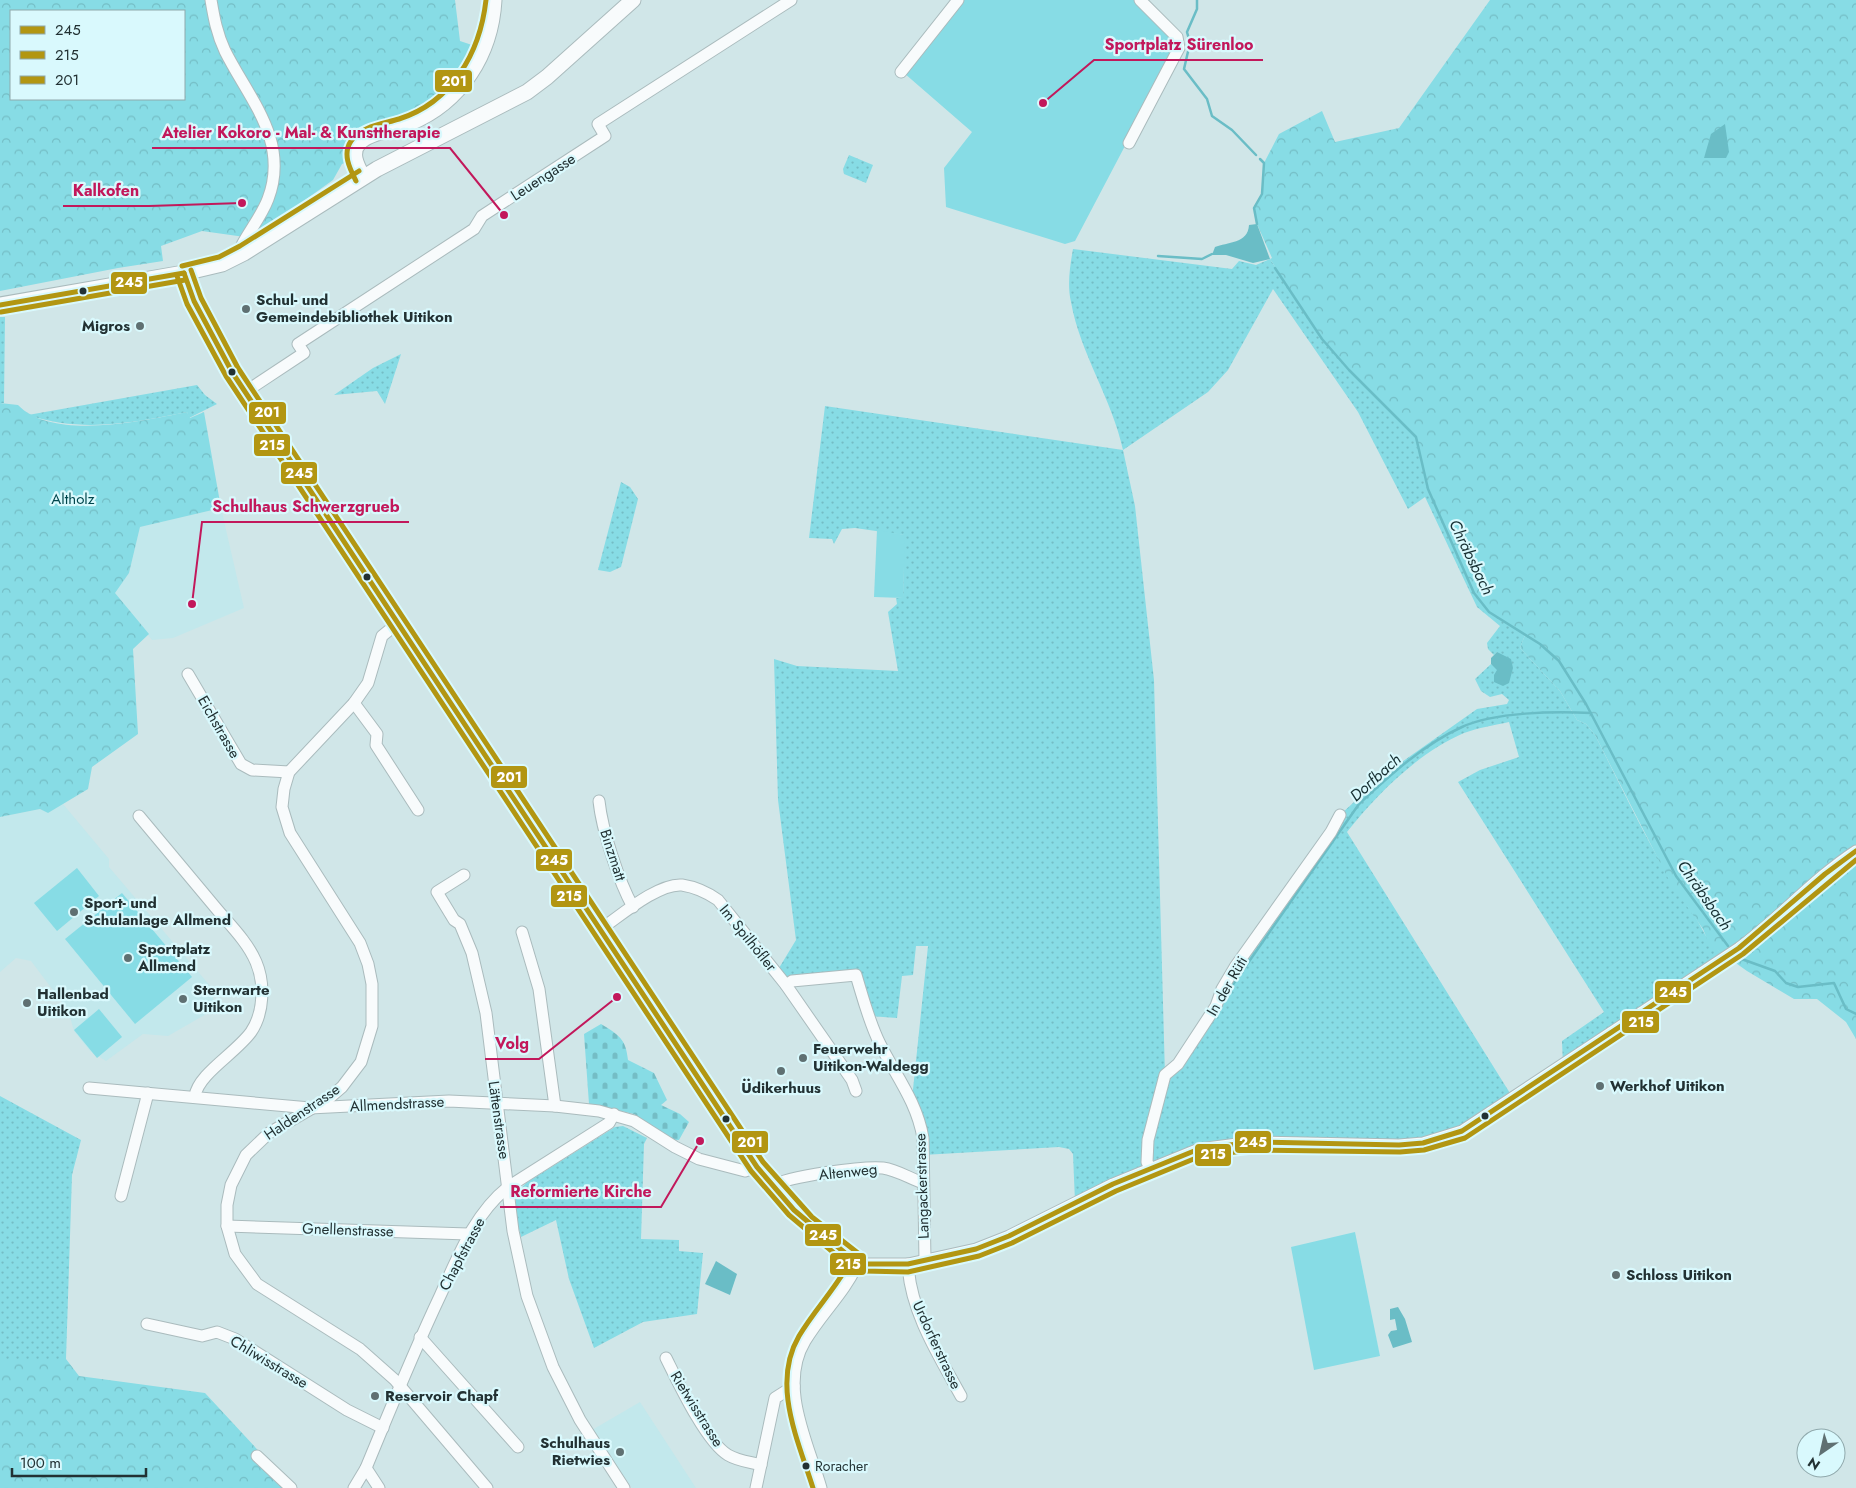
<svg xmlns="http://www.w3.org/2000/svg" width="1856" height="1488" viewBox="0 0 1856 1488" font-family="Jost,sans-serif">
<defs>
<pattern id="grass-dots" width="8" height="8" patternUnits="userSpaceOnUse" patternTransform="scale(1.25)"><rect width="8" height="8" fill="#87dce5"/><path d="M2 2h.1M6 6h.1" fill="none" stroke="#74bdc5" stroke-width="1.8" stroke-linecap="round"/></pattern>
<pattern id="forest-crowns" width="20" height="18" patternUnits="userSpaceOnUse" patternTransform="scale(1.25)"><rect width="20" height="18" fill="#87dce5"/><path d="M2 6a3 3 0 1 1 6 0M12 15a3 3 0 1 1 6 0" fill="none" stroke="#74bdc5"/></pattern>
<pattern id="cemetery-stones" width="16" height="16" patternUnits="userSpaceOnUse" patternTransform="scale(1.25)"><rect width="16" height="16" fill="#87dce5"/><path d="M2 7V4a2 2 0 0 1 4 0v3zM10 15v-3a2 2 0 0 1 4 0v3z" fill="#74bdc5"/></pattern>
</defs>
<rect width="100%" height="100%" fill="#d0e6e8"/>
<g fill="#c2e8ec">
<path d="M221,508L244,608L173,638L152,640L114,593L129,573L140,527Z"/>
<path d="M63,804L109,859V867L211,987L215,1009L168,1036L143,1034L106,1061L90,1051L74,1031L68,1010L31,961L16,958L0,972V817L40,809L48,813Z"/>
<path d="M640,1402L696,1488H632L592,1430Z"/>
</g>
<g fill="url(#grass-dots)" fill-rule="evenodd">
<path d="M849,155L873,165L866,183L844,174L843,169Z"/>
<path d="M1073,249L1232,269L1239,261L1256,265L1270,259L1322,339L1349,370L1416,437L1489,612L1525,635L1520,648L1560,691L1577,720L1586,724L1595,735C1627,798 1656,862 1697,920C1706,935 1707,942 1722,953L1563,1065L1562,1041L1604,1012L1458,782L1480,770L1519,757L1509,722C1495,725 1478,728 1464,733C1419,752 1377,794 1347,832L1513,1098L1471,1127L1423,1143L1253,1142L1199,1149L1075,1202L1073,1154L1069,1149L1059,1147L923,1155L912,1099L928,946H916L913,975L902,976L897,1018L869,1016L856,975L792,981L776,973L796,940L778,800L774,659L797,666L898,671L888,612L897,604L896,598H903L904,535L855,528L842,529L834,544L832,539L809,538L825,406L1123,450C1112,399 1080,353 1071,302C1067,285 1070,266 1073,249ZM1273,289L1358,412L1408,509L1425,497L1477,607L1500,626L1487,643L1488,649L1494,655L1497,652L1503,686L1498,670L1491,664L1475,679L1481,691L1490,697L1502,694L1509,700L1507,704L1477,709L1382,776L1340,815L1165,1075L1154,680L1135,506L1123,450L1208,392L1228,370Z"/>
<path d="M0,317H5L4,403H0Z"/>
<path d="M401,354L385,404L377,391L334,395L373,368Z"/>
<path d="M197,385L205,395L217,404L189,418L187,412C132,423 82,433 28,415Z"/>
<path d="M621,482L630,487L638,499L621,567L610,572L598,570Z"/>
<path d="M0,1096L81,1140L72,1175L66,1359H0Z"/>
<path d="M623,1126L647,1138L644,1144L641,1239L679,1240V1251L703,1253L697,1314L643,1322L594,1348L569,1279L556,1220L521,1237C516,1215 509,1200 526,1183L615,1127Z"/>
</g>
<g fill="url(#forest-crowns)" fill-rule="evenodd">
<path d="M0,0H455L460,41L484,49L455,93L367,138L354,159L342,164L333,180L252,238L202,231L161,246L163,261L118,268L0,291ZM11,11H184V99H11Z"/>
<path d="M1490,0H1856V1039L1846,1022L1817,999H1794L1747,971L1709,944L1703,929L1671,884L1595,735L1586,724L1577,720L1560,691L1520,648L1525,635L1489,612L1474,593L1428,489L1416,437L1349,370L1322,339L1270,259L1272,258L1257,224L1254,208L1262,194L1264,163L1279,134L1322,111L1335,142L1399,128Z"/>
<path d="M0,403L18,405C53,441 142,421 187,412L190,418L204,412L221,508L140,527L129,573L115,593L149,634L133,649L138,734L92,767L88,789L48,813L40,809L0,817Z"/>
<path d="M0,1359H66L79,1376L205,1393L293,1488H0Z"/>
</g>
<path fill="url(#cemetery-stones)" d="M601,1024C619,1035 626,1039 628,1060L654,1073L667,1100L661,1105L680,1114L689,1122L679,1140H672L634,1114L589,1104L584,1034Z"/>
<g fill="#87dce5">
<path d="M963,0H1136L1175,39L1177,47L1075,241L1065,244L946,207L944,168L972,132L904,73Z"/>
<path d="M877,530L905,535L903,598L874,597Z"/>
<path d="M77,868L99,896L57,931L34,903Z"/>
<path d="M122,893L192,977L135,1024L65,939Z"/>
<path d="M99,1009L122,1037L97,1058L74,1030Z"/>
<path d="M1355,1232L1380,1356L1314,1370L1291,1247Z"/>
</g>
<g fill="#6abdc6">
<path d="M1725,124L1729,152L1726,158H1704L1711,134Z"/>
<path d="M1257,224L1270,259L1253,263L1226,255H1212L1215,247C1227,242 1248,244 1249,225Z"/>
<path d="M1497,652L1511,659L1513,668L1509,683L1503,686L1494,682V675L1497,670L1491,664V658Z"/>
<path d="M716,1261L737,1274L730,1295L705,1284Z"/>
<path d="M1398,1307L1405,1319L1412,1342L1393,1348L1388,1335L1391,1331L1397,1330L1395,1319L1390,1320V1309Z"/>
</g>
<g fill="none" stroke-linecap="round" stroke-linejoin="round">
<g stroke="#6abdc6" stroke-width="2.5">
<path d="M1197,0V9L1187,32L1190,43L1184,69L1207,99L1212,116L1232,130L1256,155"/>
<path d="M1257,224L1254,208L1262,194L1264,163L1260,159"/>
<path d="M1158,256L1202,259L1212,254"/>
<path d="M1275,268L1322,339L1349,370L1416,437L1428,489L1474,593L1489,612L1540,644L1559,661L1586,704L1676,876L1728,946"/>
<path d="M1736,957L1775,971L1786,983L1798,987L1834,983L1846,1009L1856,1014"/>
<path d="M1227,993L1359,804C1390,775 1424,744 1462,727C1494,712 1556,711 1591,713"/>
</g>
<defs>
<g id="minor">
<path d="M211,0C214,18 217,34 225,51C249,99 290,141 268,199C262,215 250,230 242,245L244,253"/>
<path d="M901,72L958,0"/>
<path d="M1129,143L1179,48L1177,37L1140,0"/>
<path d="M184,273L194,301L232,372L757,1167L794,1210L851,1258L865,1264H908L976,1249L1009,1236L1113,1184L1199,1149L1253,1142L1399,1145L1423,1143L1462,1131L1739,948C1780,918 1813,879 1856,851"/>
<path d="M245,392L304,353L298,344L474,229L482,216L605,136L598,124L791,0"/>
<path d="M398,623L382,636L368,683L354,703L289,772L284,789L282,807L290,833L360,943L368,964L372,984V1026L361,1062L342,1087L328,1099L269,1133L246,1155L231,1185L227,1205V1226L235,1254L257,1284L360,1349L395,1380L487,1488"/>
<path d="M188,674L241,764L252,770L289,772"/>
<path d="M354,703L377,734L376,745L418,810"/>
<path d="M599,801C602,830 619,882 633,907"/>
<path d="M139,816C165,847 190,877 215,907C229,924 247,941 256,962C265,983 264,1013 251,1032C236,1053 198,1074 195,1096"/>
<path d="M464,875L437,892L454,920L460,924L472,953L486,1013L513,1231L527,1296L553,1367L580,1420L624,1488"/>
<path d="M601,929C620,916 658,883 682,885C695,887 708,893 718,900L786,985L852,1080L856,1091"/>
<path d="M522,932L539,989L555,1106"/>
<path d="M786,985L792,981L856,975C863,998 869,1022 880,1044C896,1076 917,1102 923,1138L925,1261"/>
<path d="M89,1088L310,1108L449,1101L555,1106L599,1111L634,1121L675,1147L699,1159L745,1171L757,1167"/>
<path d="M1150,1168L1147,1162L1148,1140L1165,1075L1178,1064L1216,1006L1222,989L1235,967L1331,832L1340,815"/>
<path d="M773,1186C787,1176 865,1166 883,1168C897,1170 909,1178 923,1183"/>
<path d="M121,1196L148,1093"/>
<path d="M227,1226L468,1234"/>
<path d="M908,1264C910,1311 939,1356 961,1396"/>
<path d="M147,1324L202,1336L217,1332L235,1339L347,1410L383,1428"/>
<path d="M420,1337L518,1447"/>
<path d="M666,1358C678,1382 706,1442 728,1455C738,1461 750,1462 761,1465"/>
<path d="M257,1456L291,1488"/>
<path d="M366,1468L379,1488"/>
<path d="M354,1488L366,1468C390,1410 413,1353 440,1296C458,1257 474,1214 508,1187L609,1123L614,1114"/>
<path d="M756,1488L775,1398L794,1386"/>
<path d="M821,1488C808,1443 778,1386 805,1341C821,1314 845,1292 858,1263"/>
</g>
<g id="major">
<path d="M363,177C357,166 349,152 360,142C371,131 395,130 410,123C461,102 491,54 494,0"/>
<path d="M0,305L184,273L222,264L244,253L377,169L527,92L547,77L633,0"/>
</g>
</defs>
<use href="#minor" stroke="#aabbbd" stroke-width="13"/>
<use href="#major" stroke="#aabbbd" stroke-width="17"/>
<use href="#minor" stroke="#f8fbfc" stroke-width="11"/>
<use href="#major" stroke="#f8fbfc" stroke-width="15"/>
<defs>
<g id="bus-1">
<path d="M184,273L194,301L232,372L757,1167L794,1210L851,1258L865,1264H908L976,1249L1009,1236L1113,1184L1199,1149L1253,1142L1399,1145L1423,1143L1462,1131L1739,948L1825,874L1856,851"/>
<path d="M0,305L184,273"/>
</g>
<g id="bus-2">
<path d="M177,276L187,304L226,376L751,1171L789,1215L847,1264L864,1271L908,1272L979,1256L1012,1243L1116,1191L1201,1156L1253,1150L1400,1152L1424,1150L1465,1138L1743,954L1856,860"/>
<path d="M1,312L185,280"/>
</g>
<g id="bus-3">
<path d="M356,181C350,169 342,154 351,141C361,126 383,124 399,119C452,102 480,53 486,0"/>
<path d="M182,266L219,257L240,246L359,171"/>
<path d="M191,270L201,298L238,368L763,1162L812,1217L863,1257"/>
<path d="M813,1488C798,1440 771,1384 799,1336C815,1309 837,1287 851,1260"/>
</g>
</defs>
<use href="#bus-1" stroke="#d9f9fd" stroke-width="9"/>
<use href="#bus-2" stroke="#d9f9fd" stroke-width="9"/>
<use href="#bus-3" stroke="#d9f9fd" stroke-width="9"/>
<use href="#bus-1" stroke="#b29612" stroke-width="5"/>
<use href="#bus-2" stroke="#b29612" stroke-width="5"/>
<use href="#bus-3" stroke="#b29612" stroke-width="5"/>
</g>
<g fill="#223133" stroke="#d9f9fd" stroke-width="2">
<circle cx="83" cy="291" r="4.5"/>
<circle cx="232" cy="372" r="4.5"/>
<circle cx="367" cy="577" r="4.5"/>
<circle cx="1485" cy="1116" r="4.5"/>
<circle cx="726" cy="1119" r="4.5"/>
<circle cx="806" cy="1466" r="4.5"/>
</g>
<g fill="#5f7072" stroke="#d9f9fd" stroke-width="2">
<circle cx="246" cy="309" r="5"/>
<circle cx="140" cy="326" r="5"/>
<circle cx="74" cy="912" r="5"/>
<circle cx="128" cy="958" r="5"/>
<circle cx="183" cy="999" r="5"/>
<circle cx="27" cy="1003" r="5"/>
<circle cx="803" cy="1058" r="5"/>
<circle cx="781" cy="1071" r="5"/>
<circle cx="1600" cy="1086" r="5"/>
<circle cx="1616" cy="1275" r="5"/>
<circle cx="375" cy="1396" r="5"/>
<circle cx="620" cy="1452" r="5"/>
</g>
<g text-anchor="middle" stroke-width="4.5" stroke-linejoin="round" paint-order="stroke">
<g font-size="14" fill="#223133" stroke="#d9f9fd" text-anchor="start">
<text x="815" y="1471">Roracher</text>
</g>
<g font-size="15" fill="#223133" stroke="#d9f9fd">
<text transform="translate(543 177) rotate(-33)" y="5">Leuengasse</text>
<text transform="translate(219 727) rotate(60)" y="5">Eichstrasse</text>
<text transform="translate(613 855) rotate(72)" y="5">Binzmatt</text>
<text transform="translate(748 938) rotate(51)" y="5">Im Spilhöfler</text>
<text transform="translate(1227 986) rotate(-60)" y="5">In der Rüti</text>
<text transform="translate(397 1104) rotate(-3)" y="5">Allmendstrasse</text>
<text transform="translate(302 1112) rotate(-34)" y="5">Haldenstrasse</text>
<text transform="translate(499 1120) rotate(82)" y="5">Lättenstrasse</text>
<text transform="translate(848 1172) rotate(-6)" y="5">Altenweg</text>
<text transform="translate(922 1186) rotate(-92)" y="5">Langackerstrasse</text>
<text transform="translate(348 1230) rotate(2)" y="5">Gnellenstrasse</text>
<text transform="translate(462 1254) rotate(-62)" y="5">Chapfstrasse</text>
<text transform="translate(937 1345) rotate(65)" y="5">Urdorferstrasse</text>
<text transform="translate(269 1362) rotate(31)" y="5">Chliwisstrasse</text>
<text transform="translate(697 1409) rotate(58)" y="5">Rietwisstrasse</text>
</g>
<g font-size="15" font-weight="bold" fill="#223133" stroke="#d9f9fd" text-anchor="start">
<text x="256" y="305">Schul- und<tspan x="256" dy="17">Gemeindebibliothek Uitikon</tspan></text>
<text x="130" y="331" text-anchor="end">Migros</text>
<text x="84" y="908">Sport- und<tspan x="84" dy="17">Schulanlage Allmend</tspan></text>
<text x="138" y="954">Sportplatz<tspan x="138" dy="17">Allmend</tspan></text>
<text x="193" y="995">Sternwarte<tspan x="193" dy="17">Uitikon</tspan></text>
<text x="37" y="999">Hallenbad<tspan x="37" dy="17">Uitikon</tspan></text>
<text x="813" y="1054">Feuerwehr<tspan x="813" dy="17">Uitikon-Waldegg</tspan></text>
<text x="1610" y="1091">Werkhof Uitikon</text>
<text x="781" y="1093" text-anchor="middle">Üdikerhuus</text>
<text x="1626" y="1280">Schloss Uitikon</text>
<text x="385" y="1401">Reservoir Chapf</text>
<text x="610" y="1448" text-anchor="end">Schulhaus<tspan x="610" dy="17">Rietwies</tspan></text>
</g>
<g font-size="15" fill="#00464d" stroke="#d9f9fd">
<text x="73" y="504">Altholz</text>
</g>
<g font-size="16" font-style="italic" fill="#162e31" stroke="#d9f9fd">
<text transform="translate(1472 557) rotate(64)" y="6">Chräbsbach</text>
<text transform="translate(1375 777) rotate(-42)" y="6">Dorfbach</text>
<text transform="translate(1705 895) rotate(55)" y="6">Chräbsbach</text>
</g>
</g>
<path fill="none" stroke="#c2185b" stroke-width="2" d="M1043 103L1094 60H1263M504 215L450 148H152M242 203L149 206H63M192 604L202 522H409M617 997L539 1059H485M700 1141L661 1207H500"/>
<g fill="#c2185b" stroke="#d9f9fd" stroke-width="2">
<circle cx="1043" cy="103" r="5"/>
<circle cx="504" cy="215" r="5"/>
<circle cx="242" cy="203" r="5"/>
<circle cx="192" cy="604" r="5"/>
<circle cx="617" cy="997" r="5"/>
<circle cx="700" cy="1141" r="5"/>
</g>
<g font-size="16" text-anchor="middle" font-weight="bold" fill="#c2185b" stroke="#d9f9fd" stroke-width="4.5" stroke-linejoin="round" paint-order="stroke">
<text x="1179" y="50">Sportplatz Sürenloo</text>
<text x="301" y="138">Atelier Kokoro - Mal- &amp; Kunsttherapie</text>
<text x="106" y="196">Kalkofen</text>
<text x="306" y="512">Schulhaus Schwerzgrueb</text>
<text x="512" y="1049">Volg</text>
<text x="581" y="1197">Reformierte Kirche</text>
</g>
<g stroke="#d9f9fd" stroke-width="2">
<rect x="434" y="69" width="39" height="24" rx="5" fill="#b29612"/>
<rect x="110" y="271" width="38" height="24" rx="5" fill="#b29612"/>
<rect x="248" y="401" width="39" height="24" rx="5" fill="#b29612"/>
<rect x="253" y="433" width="38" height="24" rx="5" fill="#b29612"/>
<rect x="280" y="461" width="38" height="24" rx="5" fill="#b29612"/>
<rect x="490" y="765" width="38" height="24" rx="5" fill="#b29612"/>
<rect x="535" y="848" width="38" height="24" rx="5" fill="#b29612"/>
<rect x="550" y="884" width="38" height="24" rx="5" fill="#b29612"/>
<rect x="1654" y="980" width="38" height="24" rx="5" fill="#b29612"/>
<rect x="1621" y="1010" width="39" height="24" rx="5" fill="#b29612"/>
<rect x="1234" y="1130" width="38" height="24" rx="5" fill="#b29612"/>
<rect x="731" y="1130" width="38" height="24" rx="5" fill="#b29612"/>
<rect x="1194" y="1143" width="38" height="24" rx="5" fill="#b29612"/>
<rect x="804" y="1223" width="38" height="24" rx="5" fill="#b29612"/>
<rect x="829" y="1252" width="38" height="24" rx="5" fill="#b29612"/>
</g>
<g font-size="14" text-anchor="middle" font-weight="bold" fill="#fff">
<text x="454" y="86">201</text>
<text x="129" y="287">245</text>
<text x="267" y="417">201</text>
<text x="272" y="450">215</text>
<text x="299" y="478">245</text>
<text x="509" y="782">201</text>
<text x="554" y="865">245</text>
<text x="569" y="901">215</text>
<text x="1673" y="997">245</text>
<text x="1641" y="1027">215</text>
<text x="1253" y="1147">245</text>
<text x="750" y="1147">201</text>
<text x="1213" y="1159">215</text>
<text x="823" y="1240">245</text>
<text x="848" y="1269">215</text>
</g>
<rect x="10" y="10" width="175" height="90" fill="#d9f9fd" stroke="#90a9ac"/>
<rect x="20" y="26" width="25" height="8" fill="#b29612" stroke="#90a9ac"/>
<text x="55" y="35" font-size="15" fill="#223133">245</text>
<rect x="20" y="51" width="25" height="8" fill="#b29612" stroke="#90a9ac"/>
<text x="55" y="60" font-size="15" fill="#223133">215</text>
<rect x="20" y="76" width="25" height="8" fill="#b29612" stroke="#90a9ac"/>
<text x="55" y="85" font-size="15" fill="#223133">201</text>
<g transform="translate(1821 1453) rotate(214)"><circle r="24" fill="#d9f9fd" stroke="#90a9ac"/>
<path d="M0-4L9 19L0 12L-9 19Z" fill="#5f7072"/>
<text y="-8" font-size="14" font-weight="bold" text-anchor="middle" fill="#223133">N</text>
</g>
<path d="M12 1468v8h134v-8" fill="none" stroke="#223133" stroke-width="2.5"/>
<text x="20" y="1468" font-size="15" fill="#223133" stroke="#d9f9fd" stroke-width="4" paint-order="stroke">100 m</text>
</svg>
